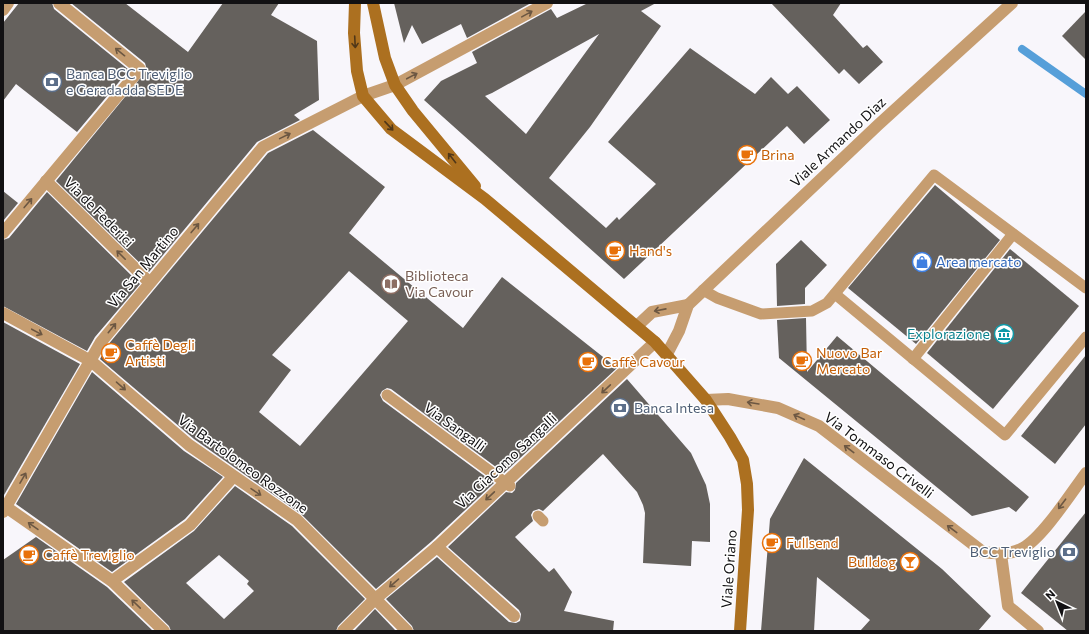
<svg xmlns="http://www.w3.org/2000/svg" width="1089" height="634" viewBox="0 0 1089 634" font-family="Commissioner,sans-serif">
<rect width="100%" height="100%" fill="#f8f6fb"/>
<g fill="none" stroke-linecap="round" stroke-linejoin="round">
<path stroke="#569fd9" stroke-width="8" d="M1022,49L1086,94"/>
</g>
<g fill="#65615d" fill-rule="evenodd">
<path d="M19,3H52L54,9L129,70L77,132L16,84L3,101V23Z"/>
<path d="M71,3H125L188,52L223,3H279L271,15L317,41L319,100L294,115L300,120L257,142L149,272L56,181L147,70L145,63Z"/>
<path d="M394,3H531L467,38L461,24L422,44L412,25L404,43Z"/>
<path d="M588,3H656L641,11L661,26L590,127L549,178L606,228L617,217L619,220L656,184L608,142L690,48L755,94L771,77L788,94L797,86L830,120L804,144L787,126L624,279L424,100L441,81L477,63L472,52L551,9L557,18ZM599,34L526,134L485,96L492,93Z"/>
<path d="M771,3H841L833,15L863,48L867,45L883,62L859,84L844,69L839,74Z"/>
<path d="M1086,11V60L1062,36Z"/>
<path d="M313,130L385,187L349,233L463,328L502,277L617,368L504,473L391,389L387,388L382,391L380,395L383,401L494,483L432,541L376,589L301,514L194,439L100,359L107,346L268,153ZM349,271L408,321L300,446L259,412L291,370L272,355Z"/>
<path d="M935,185L1000,240L916,344L848,288Z"/>
<path d="M3,191L18,203L3,221Z"/>
<path d="M47,192L140,284L95,337L87,351L3,306V240L9,238Z"/>
<path d="M801,240L827,265L805,288V304L777,306L776,264Z"/>
<path d="M1010,249L1079,306L993,409L927,353Z"/>
<path d="M806,318L807,372L837,336L1029,497L1016,512L1009,507L972,516L779,358L777,320Z"/>
<path d="M3,322L80,364L4,495H3Z"/>
<path d="M1086,355V424L1055,464L1021,436Z"/>
<path d="M92,372L184,451L223,477L185,519L112,572L16,504Z"/>
<path d="M627,379L691,453L706,485L710,504V542L692,541L691,566L643,563L645,513L643,505L637,492L603,454L543,511L539,509L533,511L531,515L533,521L515,537L549,572L554,568L572,592L564,611L614,621L613,631H414L412,626L386,599L437,557L509,622L516,623L520,621L521,614L519,610L448,547L506,492L512,493L515,490L516,483Z"/>
<path d="M804,458L942,569L991,616L978,631H860L870,620L817,577L814,631H761L770,519Z"/>
<path d="M235,486L292,526L365,599L338,626L336,631H171L169,626L124,582L194,531ZM219,555L249,581L247,584L254,591L224,619L186,583Z"/>
<path d="M1086,512V631H1068L1021,593Z"/>
<path d="M36,537L107,587L153,631H3V560Z"/>
<path d="M375,609L396,631H354Z"/>
</g>
<g fill="none" stroke-linecap="round" stroke-linejoin="round">
<g stroke="#c69d70" stroke-width="11">
<path d="M703,290L717,298L761,314L812,311L827,303L934,175L1086,288"/>
<path d="M835,294L1005,435L1086,337"/>
<path d="M913,359L1013,234"/>
<path d="M387,395L510,486"/>
<path d="M538,516L543,521"/>
</g>
<g stroke="#c69d70" stroke-width="12">
<path d="M3,10L8,3"/>
<path d="M46,181L149,282"/>
<path d="M3,233L140,69L59,3"/>
<path d="M3,313L91,361L189,445L297,520L407,631"/>
<path d="M637,326L652,312L688,305"/>
<path d="M667,354L679,331L688,305L878,125L1012,3"/>
<path d="M706,400L728,399L778,408L819,426L983,552C996,554 1011,555 1023,548C1043,537 1071,493 1086,473"/>
<path d="M6,507L112,581L164,631"/>
<path d="M3,512L101,342L263,147L363,96L395,85L547,3"/>
<path d="M437,547L514,616"/>
<path d="M1001,554L1008,606L1038,631"/>
<path d="M112,581L190,525L233,477"/>
<path d="M343,631L374,600L437,547L655,342"/>
</g>
<g stroke="#ac7020" stroke-width="12">
<path d="M355,3L354,33L357,71L363,96L391,129L485,199L655,342L706,400L730,437L743,460L747,484L748,510L740,631"/>
<path d="M373,3L385,58L395,85L413,111L475,186"/>
</g>
</g>
<defs><path id="oneway-shaft" d="M-6 0H5M1.5-3L5.5 0L1.5 3" fill="none" stroke-width="1.6" stroke-linecap="round" stroke-linejoin="round"/></defs>
<g stroke="#6c5742">
<use href="#oneway-shaft" transform="translate(527 14) rotate(-29)"/>
<use href="#oneway-shaft" transform="translate(120 52) rotate(-141)"/>
<use href="#oneway-shaft" transform="translate(412 76) rotate(-28)"/>
<use href="#oneway-shaft" transform="translate(285 136) rotate(-26)"/>
<use href="#oneway-shaft" transform="translate(28 203) rotate(-50)"/>
<use href="#oneway-shaft" transform="translate(195 228) rotate(-50)"/>
<use href="#oneway-shaft" transform="translate(121 255) rotate(-135)"/>
<use href="#oneway-shaft" transform="translate(660 310) rotate(169)"/>
<use href="#oneway-shaft" transform="translate(112 328) rotate(-51)"/>
<use href="#oneway-shaft" transform="translate(37 332) rotate(28)"/>
<use href="#oneway-shaft" transform="translate(121 386) rotate(41)"/>
<use href="#oneway-shaft" transform="translate(606 389) rotate(137)"/>
<use href="#oneway-shaft" transform="translate(753 403) rotate(-171)"/>
<use href="#oneway-shaft" transform="translate(799 417) rotate(-155)"/>
<use href="#oneway-shaft" transform="translate(849 449) rotate(-143)"/>
<use href="#oneway-shaft" transform="translate(23 478) rotate(-60)"/>
<use href="#oneway-shaft" transform="translate(256 492) rotate(34)"/>
<use href="#oneway-shaft" transform="translate(490 496) rotate(137)"/>
<use href="#oneway-shaft" transform="translate(1062 504) rotate(127)"/>
<use href="#oneway-shaft" transform="translate(33 526) rotate(-145)"/>
<use href="#oneway-shaft" transform="translate(952 529) rotate(-143)"/>
<use href="#oneway-shaft" transform="translate(394 583) rotate(139)"/>
<use href="#oneway-shaft" transform="translate(136 604) rotate(-136)"/>
</g>
<g stroke="#503718">
<use href="#oneway-shaft" transform="translate(355 42) rotate(87)"/>
<use href="#oneway-shaft" transform="translate(389 126) rotate(47)"/>
<use href="#oneway-shaft" transform="translate(452 158) rotate(-128)"/>
</g>
<defs>
<symbol id="bank-ring" viewBox="-11 -11 22 22"><circle r="9.5" fill="#fff" stroke="#5c6f8a" stroke-width="1.5"/><path d="M-6-4H6V4H-6ZM0-2.3a2.3 2.3 0 1 0 0 4.6a2.3 2.3 0 1 0 0-4.6Z" fill="#5c6f8a"/></symbol>
<symbol id="cafe-ring" viewBox="-11 -11 22 22"><circle r="9.5" fill="#fff" stroke="#e8710a" stroke-width="1.5"/><path d="M-5.5-4.5H6V0H3Q3 3.5 0 3.5H-2.5Q-5.5 3.5-5.5 0ZM3-3.2v2h1.7v-2ZM-6 4.5H4V6H-6Z" fill="#e8710a"/></symbol>
<symbol id="shop-ring" viewBox="-11 -11 22 22"><circle r="9.5" fill="#fff" stroke="#3f7fe0" stroke-width="1.5"/><path d="M-5-2.5h2.3a2.7 3.5 0 0 1 5.4 0H5L5.5 6h-11ZM-1.5-2.5h3a1.5 2.3 0 0 0-3 0Z" fill="#3f7fe0"/></symbol>
<symbol id="library-ring" viewBox="-11 -11 22 22"><circle r="9.5" fill="#fff" stroke="#8d6e63" stroke-width="1.5"/><path d="M-6-4Q-3-5.5-.7-3.5V5Q-3 3-6 4ZM6-4Q3-5.5 .7-3.5V5Q3 3 6 4Z" fill="#8d6e63"/></symbol>
<symbol id="museum-ring" viewBox="-11 -11 22 22"><circle r="9.5" fill="#fff" stroke="#0f9aa8" stroke-width="1.5"/><path d="M0-6L6-3V-2H-6V-3ZM-5-1h2V3h-2ZM-1-1h2V3h-2ZM3-1h2V3H3ZM-6 4H6V6H-6Z" fill="#0f9aa8"/></symbol>
<symbol id="bar-ring" viewBox="-11 -11 22 22"><circle r="9.5" fill="#fff" stroke="#e8710a" stroke-width="1.5"/><path d="M-6-5H6L.8 .8V4.5H3.5V6h-7V4.5H-.8V.8Z" fill="#e8710a"/></symbol>
</defs>
<g fill-rule="evenodd">
<use href="#bank-ring" x="41" y="71" width="22" height="22"/>
<use href="#cafe-ring" x="736" y="144" width="22" height="22"/>
<use href="#cafe-ring" x="604" y="240" width="22" height="22"/>
<use href="#shop-ring" x="911" y="251" width="22" height="22"/>
<use href="#library-ring" x="380" y="273" width="22" height="22"/>
<use href="#museum-ring" x="993" y="323" width="22" height="22"/>
<use href="#cafe-ring" x="100" y="342" width="22" height="22"/>
<use href="#cafe-ring" x="791" y="350" width="22" height="22"/>
<use href="#cafe-ring" x="577" y="351" width="22" height="22"/>
<use href="#bank-ring" x="609" y="397" width="22" height="22"/>
<use href="#cafe-ring" x="761" y="532" width="22" height="22"/>
<use href="#bank-ring" x="1058" y="541" width="22" height="22"/>
<use href="#cafe-ring" x="18" y="544" width="22" height="22"/>
<use href="#bar-ring" x="899" y="551" width="22" height="22"/>
</g>
<g text-anchor="middle" stroke-width="3" stroke-linejoin="round" paint-order="stroke">
<g font-size="14" fill="#4e5e75" stroke="#fff" text-anchor="start">
<text x="66" y="79">Banca BCC Treviglio<tspan x="66" dy="16">e Geradadda SEDE</tspan></text>
<text x="634" y="413">Banca Intesa</text>
<text x="1055" y="557" text-anchor="end">BCC Treviglio</text>
</g>
<g font-size="14" fill="#121113" stroke="#fff">
<text transform="translate(838 142) rotate(-43)" y="5">Viale Armando Diaz</text>
<text transform="translate(99 212) rotate(45)" y="5">Via de Federici</text>
<text transform="translate(143 267) rotate(-50)" y="5">Via San Martino</text>
<text transform="translate(455 427) rotate(36)" y="5">Via Sangalli</text>
<text transform="translate(879 455) rotate(37)" y="5">Via Tommaso Crivelli</text>
<text transform="translate(506 461) rotate(-43)" y="5">Via Giacomo Sangalli</text>
<text transform="translate(243 464) rotate(36)" y="5">Via Bartolomeo Rozzone</text>
<text transform="translate(729 569) rotate(-86)" y="5">Viale Oriano</text>
</g>
<g font-size="14" fill="#c56008" stroke="#fff" text-anchor="start">
<text x="761" y="160">Brina</text>
<text x="629" y="256">Hand's</text>
<text x="125" y="350">Caffè Degli<tspan x="125" dy="16">Artisti</tspan></text>
<text x="816" y="358">Nuovo Bar<tspan x="816" dy="16">Mercato</tspan></text>
<text x="602" y="367">Caffè Cavour</text>
<text x="786" y="548">Fullsend</text>
<text x="43" y="560">Caffè Treviglio</text>
<text x="896" y="567" text-anchor="end">Bulldog</text>
</g>
<g font-size="14" fill="#366cbe" stroke="#fff" text-anchor="start">
<text x="936" y="267">Area mercato</text>
</g>
<g font-size="14" fill="#785e54" stroke="#fff" text-anchor="start">
<text x="405" y="281">Biblioteca<tspan x="405" dy="16">Via Cavour</tspan></text>
</g>
<g font-size="14" fill="#0d838f" stroke="#fff" text-anchor="end">
<text x="990" y="339">Explorazione</text>
</g>
</g>
<rect width="1089" height="634" fill="none" stroke="#121113" stroke-width="8"/>
<g transform="translate(1057 602) rotate(317)" stroke="#ffffff" stroke-width="3" paint-order="stroke">
<path d="M0-3L7 15L0 10L-7 15Z" fill="#121113"/>
<text y="-6" font-size="11" font-weight="bold" text-anchor="middle" fill="#121113">N</text>
</g>
</svg>
